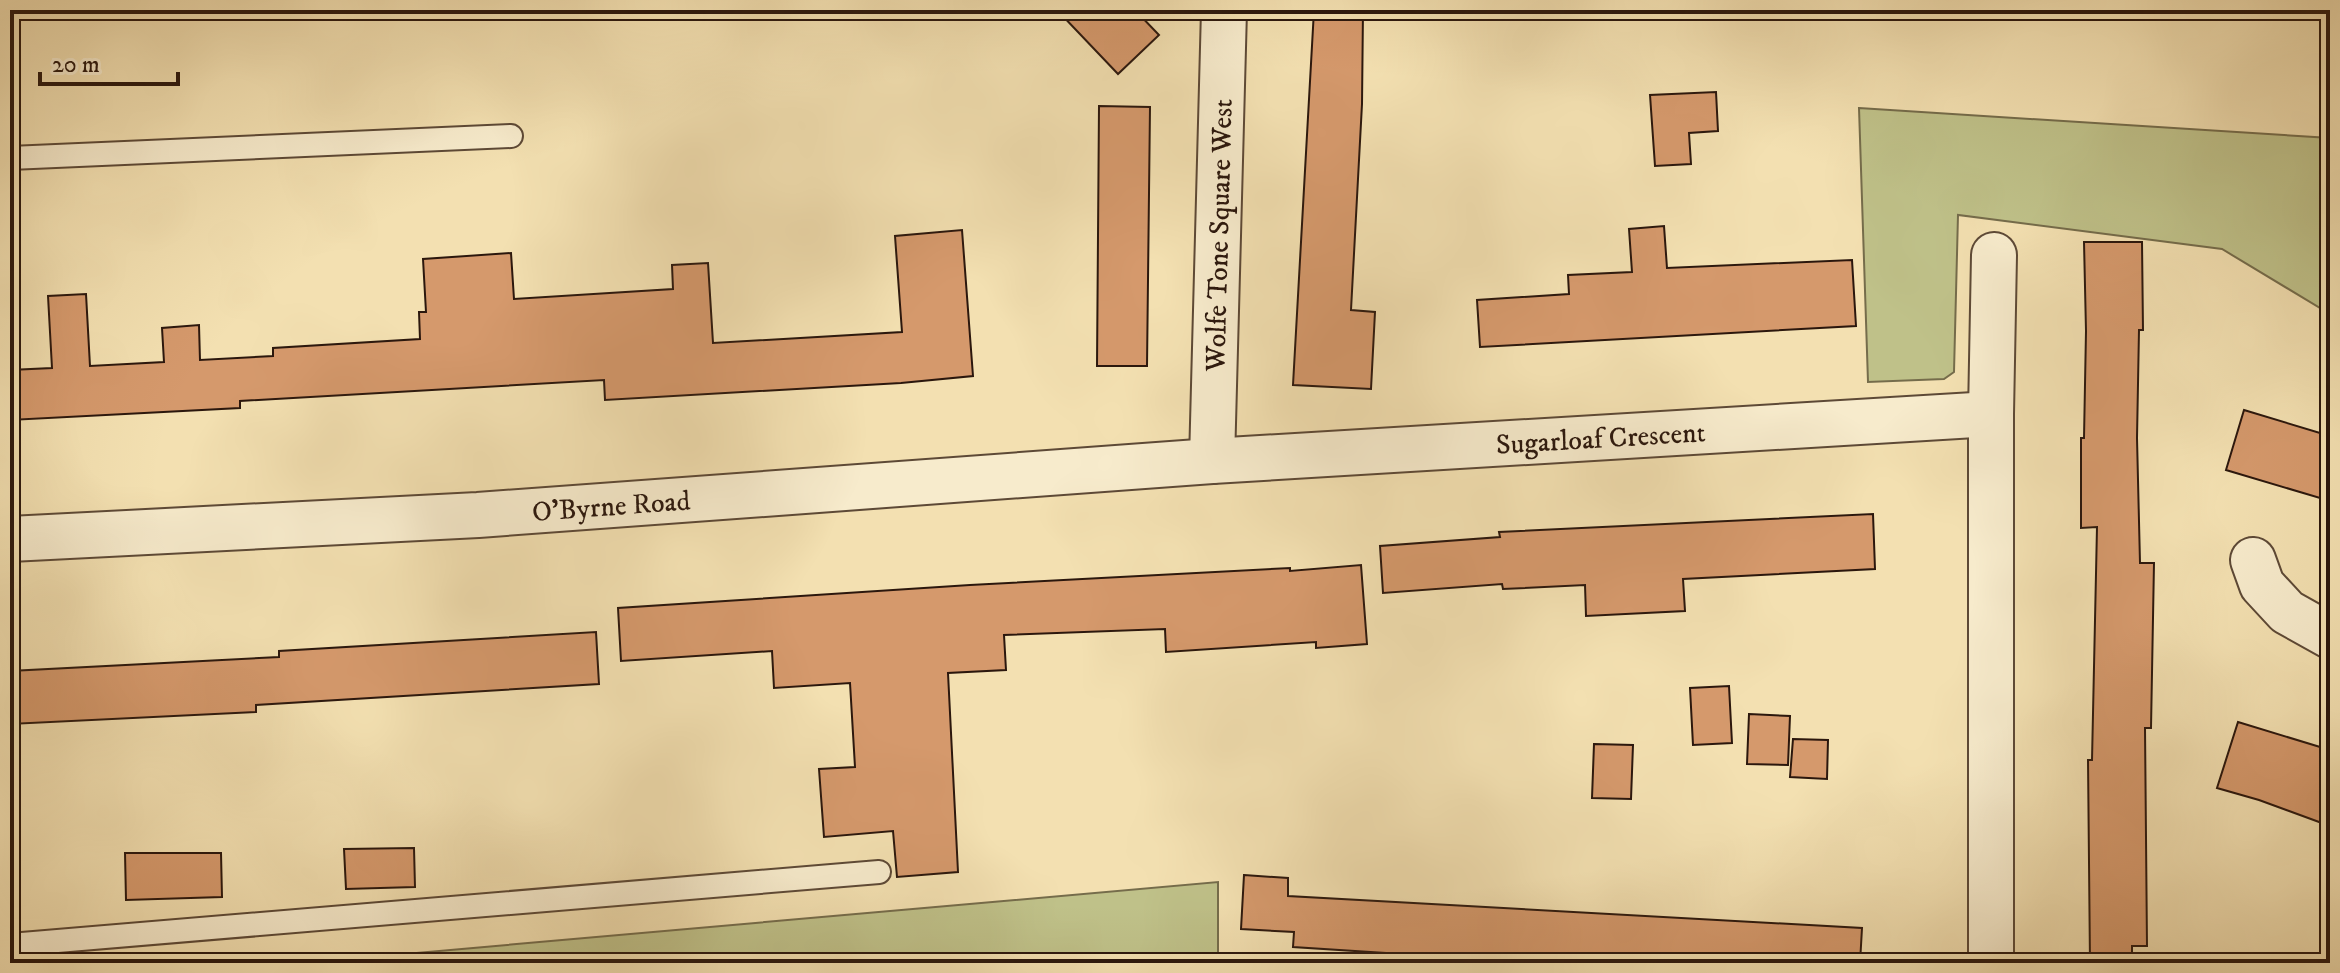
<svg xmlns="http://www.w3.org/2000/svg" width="2340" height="973" viewBox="0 0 2340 973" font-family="'IM FELL DW Pica',serif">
<rect width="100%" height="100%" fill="#f3e0b1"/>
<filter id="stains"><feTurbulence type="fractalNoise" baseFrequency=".0025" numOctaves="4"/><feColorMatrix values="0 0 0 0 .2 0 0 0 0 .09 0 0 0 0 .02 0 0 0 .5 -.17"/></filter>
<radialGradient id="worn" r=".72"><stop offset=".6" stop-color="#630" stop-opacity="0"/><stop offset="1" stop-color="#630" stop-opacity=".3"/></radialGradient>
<g fill="#bfc189" stroke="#756c4b" stroke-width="2">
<path d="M1859,108L2330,138V314L2222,249L1958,215L1954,372L1944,379L1868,382Z"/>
<path d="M1218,882V963H303Z"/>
</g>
<g fill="#d5996c" stroke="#2b170d" stroke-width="2">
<path d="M1057,10H1135L1159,35L1118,74Z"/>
<path d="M1314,10H1363L1362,104L1351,310L1375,312L1371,389L1293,385Z"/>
<path d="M1716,92L1718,131L1689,133L1691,164L1655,166L1650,95Z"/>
<path d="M1099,106L1150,107L1147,366H1097Z"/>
<path d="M1664,226L1667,268L1852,260L1856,326L1480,347L1477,300L1569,294L1568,275L1632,272L1629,229Z"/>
<path d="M962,230L973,376L901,383L605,400L604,380L240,401V408L10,420V370L52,368L48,296L86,294L90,366L164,362L162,328L199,325L200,360L273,356V348L420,339L419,312H426L423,259L511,253L514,299L673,289L672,265L708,263L713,343L902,332L895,236Z"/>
<path d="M2084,242H2142L2143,330H2139L2137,438L2140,563H2154L2151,728H2145L2147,946H2132V963H2090L2088,760H2092L2097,527L2081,528V438H2084L2086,331Z"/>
<path d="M2244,410L2330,436V501L2226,470Z"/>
<path d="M1873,514L1875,569L1683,579L1685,611L1586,616L1585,585L1503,589L1502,584L1383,593L1380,546L1500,537L1499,532Z"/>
<path d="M1361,565L1367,644L1316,648V642L1166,652L1165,629L1004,635L1006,670L948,673L958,872L897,877L893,831L824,837L819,769L855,767L850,683L774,688L772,651L621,661L618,608L970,585L1290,568V571Z"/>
<path d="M596,632L599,684L256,705V712L10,724V671L279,657V651Z"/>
<path d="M1729,686L1732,743L1693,745L1690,688Z"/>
<path d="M1749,714L1790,716L1788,765L1747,764Z"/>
<path d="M2238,722L2330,750V826L2259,800L2217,788Z"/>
<path d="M1793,739L1828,740L1827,779L1790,777Z"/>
<path d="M1594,744L1633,745L1631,799L1592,798Z"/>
<path d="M414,848L415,887L346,889L344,849Z"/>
<path d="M125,853H221L222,897L126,900Z"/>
<path d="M1244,875L1288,878V896L1862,928L1860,963H1542L1293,947L1294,932L1241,929Z"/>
</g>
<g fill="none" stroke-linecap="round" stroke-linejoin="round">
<defs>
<g id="lane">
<path d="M10,158L511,136"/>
<path d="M10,945L879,872"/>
</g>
<g id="street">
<path id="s1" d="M1212,461L1224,10"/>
<path id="s2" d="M10,539L478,515L1212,461L1991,414"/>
<path d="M2253,560L2262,585L2287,612L2330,636"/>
<path d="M1991,963V414L1994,255"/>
</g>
</defs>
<use href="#lane" stroke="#5d4936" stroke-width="26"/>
<use href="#street" stroke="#5d4936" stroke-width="48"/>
<use href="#lane" stroke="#f7ebcc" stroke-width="22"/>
<use href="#street" stroke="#f7ebcc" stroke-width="44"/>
</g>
<g text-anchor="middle" stroke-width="6" stroke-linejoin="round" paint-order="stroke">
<g font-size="28" fill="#2b170d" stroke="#f7ebcc">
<text dy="10" stroke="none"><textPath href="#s1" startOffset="226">Wolfe Tone Square West</textPath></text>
<text dy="10" stroke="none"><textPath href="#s2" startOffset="1594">Sugarloaf Crescent</textPath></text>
<text dy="10" stroke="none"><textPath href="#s2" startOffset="602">O'Byrne Road</textPath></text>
</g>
</g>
<rect width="2340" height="973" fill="none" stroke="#f3e0b1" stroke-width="40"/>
<rect x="12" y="12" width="2316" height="949" fill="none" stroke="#2b170d" stroke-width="4"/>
<rect x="20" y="20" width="2300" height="933" fill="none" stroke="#2b170d" stroke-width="2"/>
<path d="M40 72v12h138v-12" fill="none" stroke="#2b170d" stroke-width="4"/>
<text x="52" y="72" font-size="24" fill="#2b170d" stroke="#f7ebcc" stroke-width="6" paint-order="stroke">20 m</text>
<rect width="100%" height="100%" filter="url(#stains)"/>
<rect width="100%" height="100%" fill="url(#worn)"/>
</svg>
